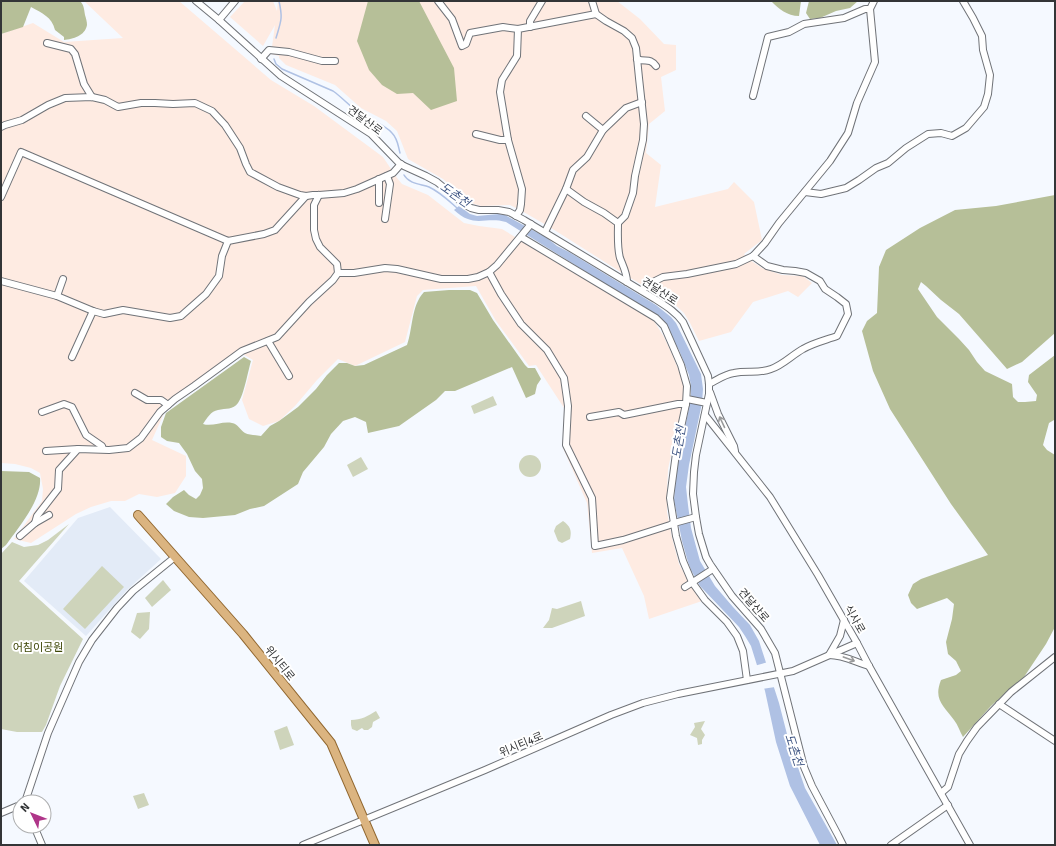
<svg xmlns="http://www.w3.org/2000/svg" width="1056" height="846" viewBox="0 0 1056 846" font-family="Signika,'Noto Sans KR',sans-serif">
<rect width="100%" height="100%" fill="#f5f9ff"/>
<path fill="#e3ebf7" d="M110,507L161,559L127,590L86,636L24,581L78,518Z"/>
<g fill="#feebe2">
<path d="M84,1H179L271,80L314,106L383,157L397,178L402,184L428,195L464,223L479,226L502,229L654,321L664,337L671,352L686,388L684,404L676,432L668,469L667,490V512L672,538L679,564L690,584L702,601L649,619L644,596L622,548L592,553L587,503L563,448L564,408L536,365L529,366L496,321L476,286L423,290L417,296L405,342L355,366L338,359L317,380L295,406L279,421L263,426L249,419L242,400L253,360L243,354L165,411L152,440L186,456V476L175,493L157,497L139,494L125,501H111L91,507L76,514L31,543L14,539L42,501L43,489L40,473L31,468L15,464L1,463V34L33,23L64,42L123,38Z"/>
<path d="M245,1H273L277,11L278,1H617L640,19L664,44L676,45V70L661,77L665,111L649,124L646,153L661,165L655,207L728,189L734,182L754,202L762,240L744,254L747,258L762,268L782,275L803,276L812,283L798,297L788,291L753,302L731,332L699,341L690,323L684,313L673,303L627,276L548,226L520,210L510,205L481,206L474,204L465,198L443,179L408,159L397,131L386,121L361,108L335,85L286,65L279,58V56L271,54L275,25L263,46L230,17Z"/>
</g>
<g fill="#ced4bb">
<path d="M493,396L497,405L474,414L471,406Z"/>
<circle cx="530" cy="466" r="11"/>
<path d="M361,457L368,469L353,477L347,465Z"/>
<path d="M563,521C570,526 572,530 570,539L562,543L558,541L554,531L556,526Z"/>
<path d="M69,524L19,581L83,639L60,686L46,725L42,732H17L1,729V554L12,542L24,547L38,545L48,540Z"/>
<path d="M102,566L124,587L85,629L63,609Z"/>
<path d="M163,580L171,590L152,607L145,598Z"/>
<path d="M581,601L585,616L552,628H543L549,620L552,608L557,609Z"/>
<path d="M150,612L149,629L140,639L131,632L137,613Z"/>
<path d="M376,711L380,718L373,722L372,727L368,730H364L362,728L357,731L352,729L351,725V720C361,720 368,716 376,711Z"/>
<path d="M705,721L701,729L705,735L702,740V744L698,745L697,738L690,735L695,727L694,723Z"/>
<path d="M287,726L294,745L280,750L274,731Z"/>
<path d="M144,793L149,805L138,809L133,796Z"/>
</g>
<g fill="#b6bf98">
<path d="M1,1H80C84,5 84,9 85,15C86,18 87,22 87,25C85,36 73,39 64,40V37L55,30C52,17 42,13 31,7L23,27L1,34Z"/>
<path d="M368,1H419L454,68L457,101L431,110L413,93L397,94L382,85L369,70L357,41Z"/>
<path d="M771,1H801L799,16C787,16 779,9 771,1Z"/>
<path d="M809,1H858L850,8L836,11L820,18L810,19L806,13Z"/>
<path d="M1055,195V333L1022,362L1007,369L959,314L941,300L926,286L921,282L918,289L937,317L959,339L969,350L977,362L985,371L1012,384L1013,397L1018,402H1025L1036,401L1037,395L1028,382L1029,375L1055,355V420H1054L1049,423L1043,445L1047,450L1055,455V627L1046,644L1024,677L991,706L963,737C960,732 958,725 954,720C944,706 933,700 941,680L956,675L961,671L956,661L948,654L946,642L952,619L954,604L947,598L917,609L911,603L908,595L913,584L921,579L988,555L951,504L890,409L873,371L862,331L867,321L877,313L879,267L886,250L920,228L955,210L996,206Z"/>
<path d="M449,290H470L477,293L493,320L525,365L528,368H535L541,379L537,385L535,394L526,398L512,367L455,391H445L436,400L399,426L368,433L366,422L355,417L343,421L331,434L324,447L303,472L298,484L264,506L250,509L235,515L203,518L189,517L174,511L166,504L173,497L184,490L189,495L196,499L200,495L203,488L202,479L195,471L187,454L179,443L167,441L161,437V427L166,413L244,357L251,361C248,371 244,395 238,403C233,410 226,408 218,410C211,411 207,418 203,424C212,427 222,421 232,423C238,424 240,430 245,433C249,435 256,435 261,436L270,426L279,421L298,407L316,389L327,375L339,363H347L355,366L364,365L407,345C413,328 411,306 424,292Z"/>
<path d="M1,471L29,472L40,478C42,500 18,528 6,545L1,549Z"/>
</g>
<path fill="#afc1e4" d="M459,206L470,214L477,216L499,214L505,215L547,238L557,246L569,252L656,305L671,317L676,323L701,374L703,389L702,403L689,465L686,487L688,505L691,528L700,561L715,586L733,607L750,625L759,641L779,703L788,738L805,788L837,845H820L790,786L776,742L765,691L751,646L745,636L739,627L700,586L691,570L688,562L682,541L674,500L676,474L681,447L691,398V386L689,375L679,350L674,342L667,325L657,316L506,222C485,216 474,229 454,210Z"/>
<path fill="#f5f9ff" d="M768,662L775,687L762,689L754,666Z"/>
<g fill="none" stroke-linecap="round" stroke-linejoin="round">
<g stroke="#afc1e4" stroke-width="1.5">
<path d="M276,38C281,21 283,19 279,1"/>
<path d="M274,59L276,64L282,69L333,91C343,98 350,107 360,113C370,120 384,124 392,133C398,139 398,146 400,153"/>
<path d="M404,175C409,184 421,184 429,187C440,192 449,201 457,208"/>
</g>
<defs>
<g id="minor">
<path d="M196,1L219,20L281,76L371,134L399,163L404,166L426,176L437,182L465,205L471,208L479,210H498L509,212L524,220L655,299C666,306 676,312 683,322L708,376L709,384V394L696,455L694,472L693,494L696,517L699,534L706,557L710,564L732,596L761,629L775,653L804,767L812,786L838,835L843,845"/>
<path d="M438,1L452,19L462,46L466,44L470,33L503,27L518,29"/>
<path d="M592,1L596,14L606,21L624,31L632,38L636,48L639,78L644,124L643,140L635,176L633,193L625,216L618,223C618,234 617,247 620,258C623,266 627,273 627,282"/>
<path d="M219,20L235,1"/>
<path d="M530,27V21L542,1"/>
<path d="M47,43L71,49L75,54L84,84L92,97"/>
<path d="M261,59L269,50L289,52L322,61H335"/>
<path d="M637,59C646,63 649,57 656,66"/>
<path d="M753,96L768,37L789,32L804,24L844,18L865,9H870"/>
<path d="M586,116L603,130"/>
<path d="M1,127L5,125L22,120L48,105L65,98L92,97L105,100L118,107L141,103H155L173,104L195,103L212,111L225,125L240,148L246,164L250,172L278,187L300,195L306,196"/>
<path d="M476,134L500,140H508"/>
<path d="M566,189L584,202L604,213L618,223"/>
<path d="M805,192L821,194L846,188L859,180L876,168L888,163L906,148L928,134L941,133L952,136L966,128L984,107L988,94L990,75L983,50L982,36L973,18L963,1"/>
<path d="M1,197L21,152L228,241L264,234L275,230L306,196L313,195H319L344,193L357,189L393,173L401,164"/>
<path d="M379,203V179"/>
<path d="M516,216L520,210L521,204L522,189L508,140L500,92L502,80L517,56L518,29L596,14"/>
<path d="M385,219L390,184L387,176"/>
<path d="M545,232L566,189L573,170L587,157L603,130L626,108L642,102"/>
<path d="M521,237L656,318L664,326L681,365L687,386L686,404L677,446L670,498L676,536L683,561L692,582L705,600L727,622L737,636L743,651L747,680"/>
<path d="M489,272L501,294L521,324L547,350L564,378L568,406L566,445L592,498L595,546L623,540L670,525L674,523L696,517"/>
<path d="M338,273H354L385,268L397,269L441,279H468L478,277L489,272L497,265L531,224"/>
<path d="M1,281L57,296L93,311L104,314L123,310L170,318L181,316L206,294L219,276L222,256L228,241"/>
<path d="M641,290L651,283L663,277L687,274L736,264L753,256L765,243L779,223L830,161L848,133L857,103L875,62L870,9L874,1"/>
<path d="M57,296L63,279"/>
<path d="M268,341L289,376"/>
<path d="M72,357L93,311"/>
<path d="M709,384C717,380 725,374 734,373C747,370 758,374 771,369C783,365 792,355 803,349C813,343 826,340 837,336L848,314L846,304L837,297L825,289L820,281L806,273L795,271L783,270L767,266L753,256"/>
<path d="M710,392L718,414L734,446L735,451"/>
<path d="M135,393L147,400H161L168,405"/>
<path d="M687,399L707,403"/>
<path d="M42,412L64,404L72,407L86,435L102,446L103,449"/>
<path d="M705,415L770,497L818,575L857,643L869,666L970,845"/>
<path d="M590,417L619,412L624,415L678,404H686"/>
<path d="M46,451L78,449"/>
<path d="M35,523L49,515"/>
<path d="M20,536L35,523L37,516L58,489L59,470L78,449L109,450L128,448L141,438L160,412L175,399L194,386L242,351L277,337L309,302L333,280L338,273L337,264L320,247L316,239L314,230V205L319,195"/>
<path d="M685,587L713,569"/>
<path d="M844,620L840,636L829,655C844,655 855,662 869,666"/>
<path d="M999,704L1055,741"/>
<path d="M941,793L948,787L959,754L967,741L977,727L1011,692L1055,657"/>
<path d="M25,802L48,733L79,662L92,640L117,608L133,591L175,557"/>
<path d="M1,813L20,805"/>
<path d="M34,826L42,845"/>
<path d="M303,845L485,770L611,715L643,703L678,694L793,671L857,643"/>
<path d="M891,845L948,805"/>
</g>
<path id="major" d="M138,515L243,634L331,743L375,845"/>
</defs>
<use href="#minor" stroke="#707378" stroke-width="8"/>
<use href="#major" stroke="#91672f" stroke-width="10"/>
<use href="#minor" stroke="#fff" stroke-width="6"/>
<use href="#major" stroke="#dbb480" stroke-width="8"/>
</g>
<defs><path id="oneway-shaft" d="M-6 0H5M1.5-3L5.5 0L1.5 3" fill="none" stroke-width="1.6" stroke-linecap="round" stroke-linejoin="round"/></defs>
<g stroke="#999a9b">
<use href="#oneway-shaft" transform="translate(722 422) rotate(-115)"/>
<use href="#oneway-shaft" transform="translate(849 659) rotate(20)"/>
</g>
<g text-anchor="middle" stroke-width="4" stroke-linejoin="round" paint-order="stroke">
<g font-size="11" fill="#333537" stroke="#fff">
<text transform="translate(365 120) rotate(37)" y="4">견달산로</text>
<text transform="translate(660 291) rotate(33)" y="4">견달산로</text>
<text transform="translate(754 605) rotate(49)" y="4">견달산로</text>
<text transform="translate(855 619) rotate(60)" y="4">식사로</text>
<text transform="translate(280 663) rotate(51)" y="4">위시티로</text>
<text transform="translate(521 744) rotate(-23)" y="4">위시티4로</text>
</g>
<g font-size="11" fill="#3d4605" stroke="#fff">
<text x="38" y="651">어침이공원</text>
</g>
<g font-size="12" font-style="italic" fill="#3b5281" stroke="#fff">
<text transform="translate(455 195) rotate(35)" y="4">도촌천</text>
<text transform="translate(679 442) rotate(-81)" y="4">도촌천</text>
<text transform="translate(794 750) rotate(72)" y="4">도촌천</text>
</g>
</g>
<rect width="1056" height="846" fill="none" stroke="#333537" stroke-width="4"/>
<g transform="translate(32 814) rotate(313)"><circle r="19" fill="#ffffff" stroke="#adaeaf"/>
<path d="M0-3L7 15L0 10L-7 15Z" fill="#af3589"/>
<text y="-6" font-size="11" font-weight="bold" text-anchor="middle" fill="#333537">N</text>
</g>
</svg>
